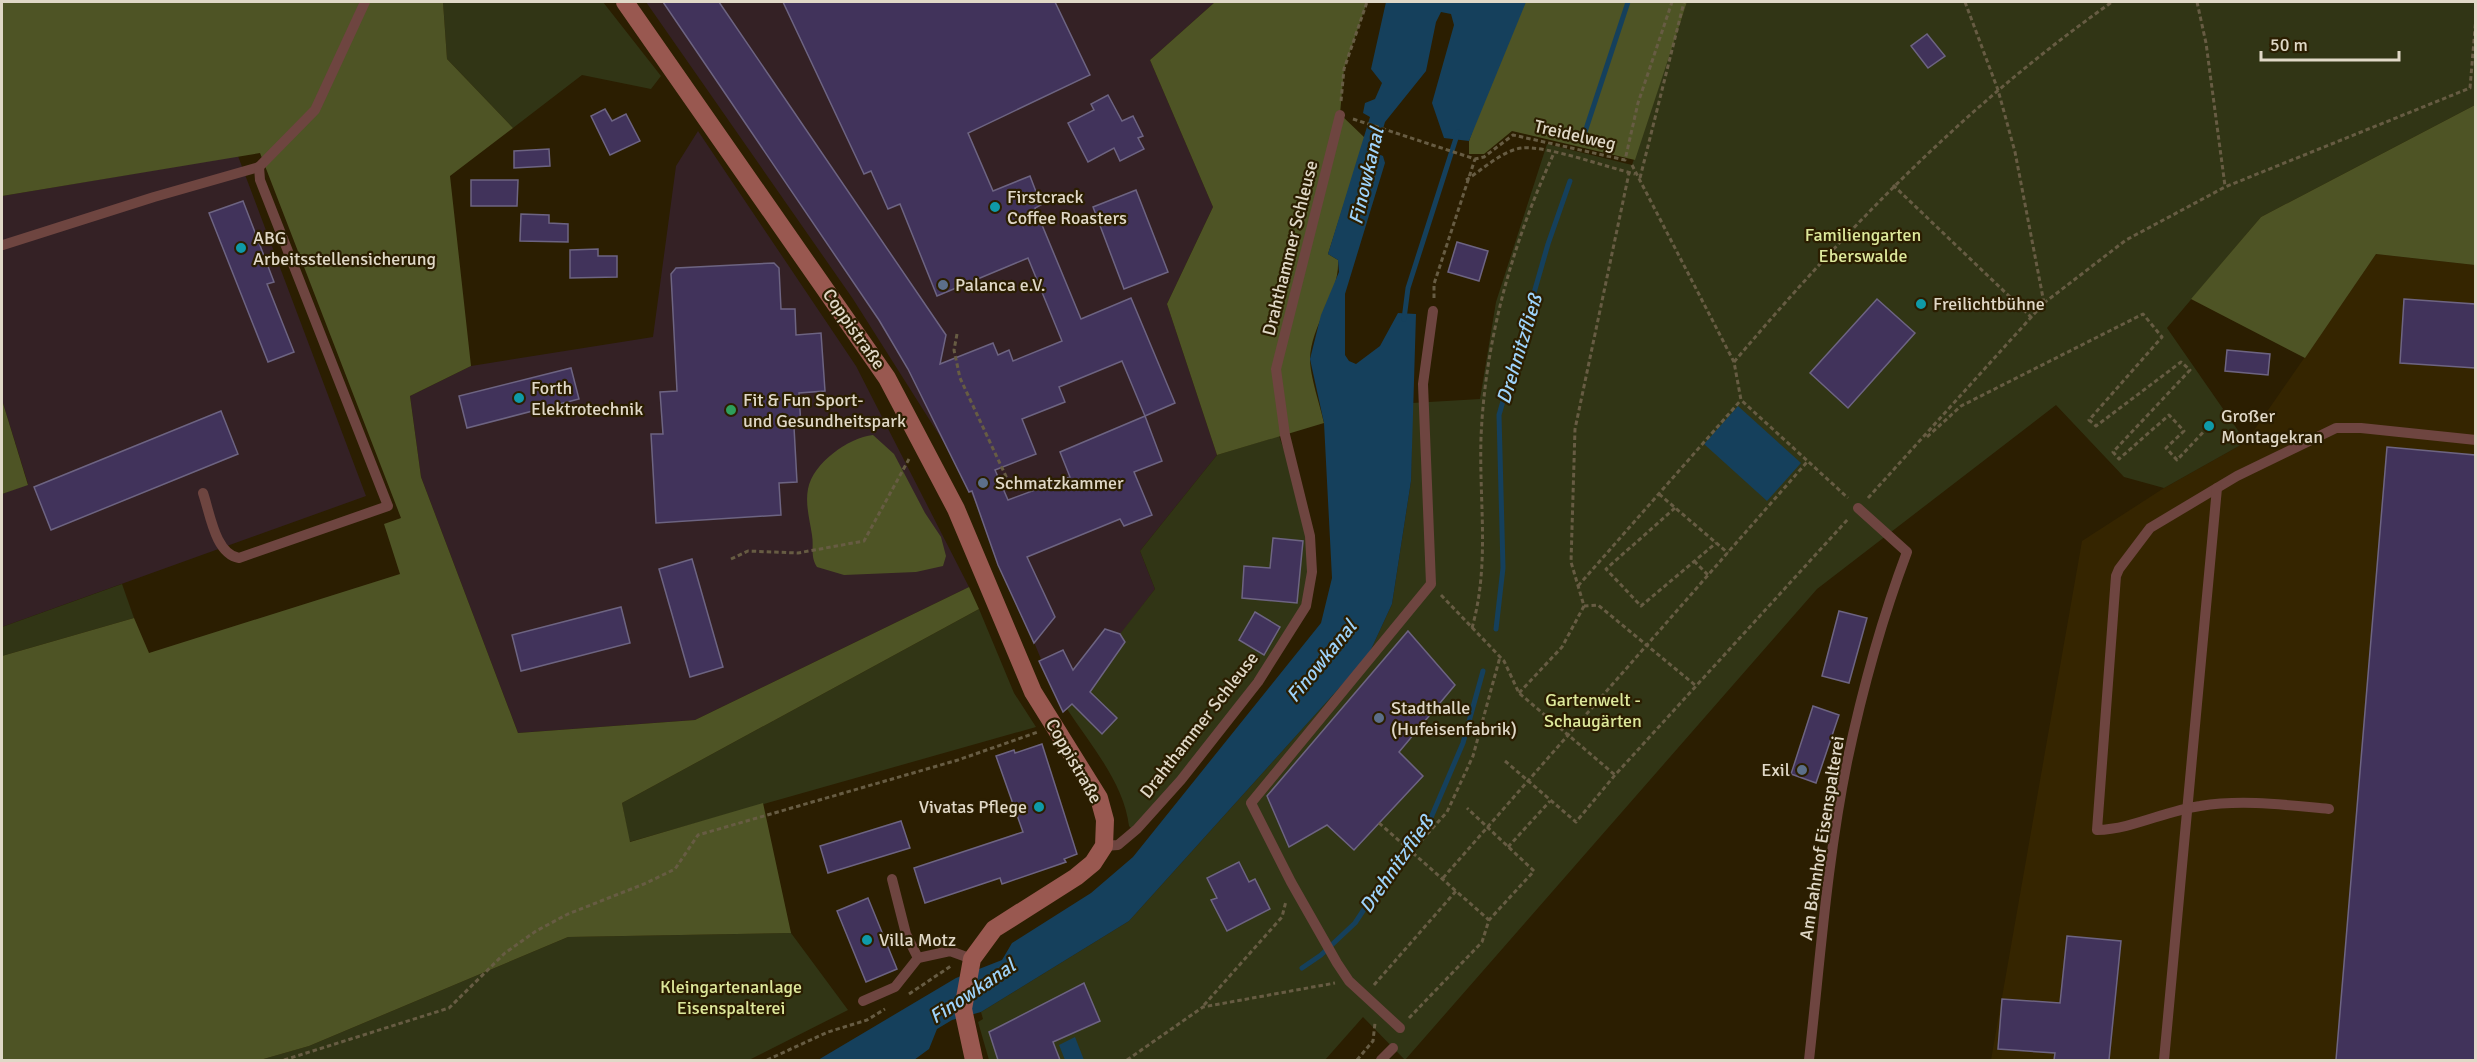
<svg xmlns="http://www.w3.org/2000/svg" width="2477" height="1062" viewBox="0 0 2477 1062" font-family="Signika,sans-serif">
<rect width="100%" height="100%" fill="#2b1e01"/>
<g fill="#342125">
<path d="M646,2H1215L1150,60L1213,207L1167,304L1217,455L1140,551L1155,589L1121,634L1125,642L1096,684L1063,712L979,510L955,460L853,299Z"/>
<path d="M698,131L856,366L969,587L695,720L518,733L421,477L410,396L471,366L653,337L676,166Z"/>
<path d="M238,156L366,496L2,627V494L28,484L2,400V196Z"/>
</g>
<path fill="#352500" d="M2376,254L2475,265V1060H1991L2082,541L2164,488L2246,442Z"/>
<g fill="#313515">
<path d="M443,2H603L661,76L651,89L582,75L513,128L447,59Z"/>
<path d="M1687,2H2475V105L2261,217L2167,328L2246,442L2164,488L2124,477L2056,405L1817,589L1405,1060L1363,1017L1325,1060H989L978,1022L983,1019L981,1012L1129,921L1368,656L1392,604L1411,481L1412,403L1480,399L1496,302L1547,144L1632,165Z"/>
<path d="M1279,436L1310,523L1311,603L1194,759L1133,830L1129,826C1124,783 1090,744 1067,709L1096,684L1125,642L1120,634L1155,589L1140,551L1217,455Z"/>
<path d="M122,584L134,618L2,656V627Z"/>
<path d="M979,609L1014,693L1036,727L629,842L622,803Z"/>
<path d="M791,933L848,1010L749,1060H260L309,1046L568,937Z"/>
</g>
<g fill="#4e5425">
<path d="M2,2H443L447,59L513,128L450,176L471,366L410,396L421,477L518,733L695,720L969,587L979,609L622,803L630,842L763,803L791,933L568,937L309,1046L260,1060H2V656L134,618L149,653L400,574L384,524L401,518L260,153L2,196Z"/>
<path d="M1215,2H1367L1344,69L1340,114L1365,138L1328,254L1338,260C1340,294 1311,324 1310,359C1310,376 1320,405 1324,423L1217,455L1167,304L1213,207L1150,60Z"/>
<path d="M1518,2H1687L1635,160L1512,131L1484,154H1469V141Z"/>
<path d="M2475,105V265L2376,254L2305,358L2191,299L2261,217Z"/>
<path d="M2,400L28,485L2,494Z"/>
<path d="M873,435L894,454L925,513L941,537L946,556L943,566L916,572L844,575L817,567C810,556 814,547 812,535C810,521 805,504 808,489C813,463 848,438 873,435Z"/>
</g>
<g fill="#15405c">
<path d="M1386,2H1526L1469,141L1444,138L1432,103L1454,25L1451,14L1441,12L1436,22L1426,71L1385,122L1376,153L1383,156L1385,163L1345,294V355L1349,361L1356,364L1380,346L1398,313L1416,314L1411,481L1392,604L1368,656L1129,921L981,1012L952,1020L937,1029L929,1049L914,1060H818L956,978L1002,960L1012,943L1091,893L1133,857L1321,623L1332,578L1324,423L1310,359L1321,315L1339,272L1338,260L1328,254L1370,117L1363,113L1365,103L1375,99L1382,83L1371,69Z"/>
<path d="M1738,406L1801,463L1767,501L1704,444Z"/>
<path d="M1075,1037L1084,1060H1065L1059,1045Z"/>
</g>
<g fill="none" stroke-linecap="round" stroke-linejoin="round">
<g stroke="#15405c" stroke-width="5">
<path d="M1583,138L1628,2"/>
<path d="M1404,319L1408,288L1458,132"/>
<path d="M1496,629L1503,568L1499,415L1548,244L1570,181"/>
<path d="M1302,968L1321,955L1355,923L1396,861L1430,820L1463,743L1483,671"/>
</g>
</g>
<g fill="#41335b" stroke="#6d6482" stroke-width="1.5" fill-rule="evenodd">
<path d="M663,2H719L946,335L940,364L993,343L998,355L1009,350L1013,361L1062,341L1028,258L937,296L900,204L888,209L871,171L864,174L783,2H1055L1090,75L968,133L993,191L1030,176L1041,205L1035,208L1081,319L1131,298L1175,403L1145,416L1162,461L1134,472L1152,515L1124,526L1120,519L1027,557L1055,617L1034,643L998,565L972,491L969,492L908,369L879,320ZM1122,361L1145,416L1060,452L1070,477L1008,500L995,470L1036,454L1022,419L1065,402L1059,387Z"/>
<path d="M1927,34L1945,56L1928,68L1911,46Z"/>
<path d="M1108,95L1122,121L1133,116L1143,136L1138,138L1144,149L1120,161L1114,148L1088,162L1068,123L1094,110L1091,104Z"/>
<path d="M605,109L612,121L626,114L640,141L610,155L591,116Z"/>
<path d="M549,149L550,166L514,168V151Z"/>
<path d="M471,180H518L517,206H471Z"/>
<path d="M1136,190L1168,272L1124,289L1093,207Z"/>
<path d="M243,201L274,282L267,284L294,352L268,362L209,213Z"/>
<path d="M521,214L549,215V223L568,224V242L520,241Z"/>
<path d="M1457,242L1488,251L1479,281L1448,272Z"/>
<path d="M598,249V256H617V277L570,278V250Z"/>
<path d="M774,263L779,268L781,309H795L796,335L821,333L825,391L799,393L801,427H794L797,482L779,483L781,515L656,523L651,434H663L660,392L677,391L671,274L676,268Z"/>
<path d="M1877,299L1915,333L1848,408L1810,373Z"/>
<path d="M2404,299L2475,304V368L2400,363Z"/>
<path d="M2227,350L2270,354L2268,375L2225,371Z"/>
<path d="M571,368L579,399L467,428L459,396Z"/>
<path d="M221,411L238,454L51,530L34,487Z"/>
<path d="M2387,447L2475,455V1060H2336Z"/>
<path d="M1273,538L1303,541L1297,603L1242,598L1244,566L1270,568Z"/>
<path d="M692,559L723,667L690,677L659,569Z"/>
<path d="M621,607L630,643L521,671L512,635Z"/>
<path d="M1839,611L1867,618L1849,683L1822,676Z"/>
<path d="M1255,612L1280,627L1264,655L1239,640Z"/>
<path d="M1105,629L1120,634L1125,642L1090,692L1117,718L1102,734L1072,704L1063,712L1039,661L1063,650L1073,670Z"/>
<path d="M1408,631L1455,685L1399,752L1423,776L1354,850L1327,825L1289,847L1267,796Z"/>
<path d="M1813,706L1839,715L1816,783L1791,774Z"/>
<path d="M1042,744L1077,854L1064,859L1066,862L1002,884L1000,878L925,903L914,868L1023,832L996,756L1014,750L1015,753Z"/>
<path d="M901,821L910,848L828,873L820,846Z"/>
<path d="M1239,862L1249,882L1255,879L1270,909L1227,931L1211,900L1217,898L1207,878Z"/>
<path d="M868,898L897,969L866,982L837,911Z"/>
<path d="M2067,936L2121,941L2109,1060H2054L2055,1053L1998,1049L2002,999L2060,1003Z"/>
<path d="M1084,983L1100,1021L1053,1042L1060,1060H998L989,1032Z"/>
</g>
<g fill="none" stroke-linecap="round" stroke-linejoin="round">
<g stroke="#675c43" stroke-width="3" stroke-dasharray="4.5 3" stroke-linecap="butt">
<path d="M1965,2L1998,90L2015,152L2044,303"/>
<path d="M2197,2L2206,43L2225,186"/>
<path d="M1341,101L1344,69L1367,2"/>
<path d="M1353,119L1475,159L1484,157L1513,135L1625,160L1638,103L1672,2"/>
<path d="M1632,165L1734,362L1741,400L1848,498"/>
<path d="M1640,178L1684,2"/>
<path d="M1466,180C1482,170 1503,150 1522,148C1545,145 1610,168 1635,174"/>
<path d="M1893,185L2032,318"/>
<path d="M1434,298V284L1475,159"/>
<path d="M957,334L954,350L960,378L1010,485"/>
<path d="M1734,362C1848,227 1967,104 2112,2"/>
<path d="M1927,437L1961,406L2143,314L2162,337L2089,420L2096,426L2181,362L2190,370L2113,452L2119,459L2169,415L2184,431L2166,448L2177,460L2209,426"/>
<path d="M1659,494L1728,553"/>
<path d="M1868,498L2044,303L2126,240L2225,187L2470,88L2476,17"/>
<path d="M1675,508L1606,569L1641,606L1716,543"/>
<path d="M731,559L748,551L798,553L864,541L909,459"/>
<path d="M1694,561L1708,575"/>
<path d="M1578,586L1741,400"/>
<path d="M1441,595L1504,661L1519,693L1615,775"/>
<path d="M1584,606L1598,605L1695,685"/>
<path d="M1472,628C1490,564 1479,503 1481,438C1485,339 1513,242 1554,153"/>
<path d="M1519,693L1562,647L1584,606L1571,562L1575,429L1629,173"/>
<path d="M1505,761L1576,822L1615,775L1849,518"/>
<path d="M1379,823L1456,891"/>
<path d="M1508,847L1550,801"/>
<path d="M1412,851L1447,812L1473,756L1500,657"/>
<path d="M1443,878L1807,462"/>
<path d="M1374,985L1456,891L1489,920"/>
<path d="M909,994L951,966"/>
<path d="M1204,1005L1282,917L1286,901"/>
<path d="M1409,1018L1482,942L1489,920L1534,871L1467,808"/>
<path d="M284,1060L449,1008L505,953L536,931L568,914L644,884L675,869L698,835L958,760L1038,732"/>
<path d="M767,1060L828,1032L867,1020L885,1009"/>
<path d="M1127,1060L1203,1007L1335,983"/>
<path d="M1357,1060L1373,1041L1375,1023"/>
</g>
<g stroke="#6e4540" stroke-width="10">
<path d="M3,245L154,197L259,167"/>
<path d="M203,493C210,513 215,554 239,558L388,506L260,180L259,167L315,110L365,2"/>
<path d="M2329,809C2286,805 2243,799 2200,806C2164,811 2133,829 2097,830L2116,576L2119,569L2150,528L2237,476L2336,428H2361L2476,440"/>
<path d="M1104,846L1118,845L1137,829L1181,780L1258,682L1306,606L1312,572L1310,536L1285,435L1276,369L1340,115"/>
<path d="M892,879L906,934L918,958"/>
<path d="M863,1001L895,987L918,958L950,951L972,959"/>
<path d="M1400,1028L1349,981L1337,963L1291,882L1251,803L1431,584L1423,384L1433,311"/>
<path d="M1381,1060L1393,1048"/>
<path d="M1809,1060C1820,962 1827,860 1847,762C1862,691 1881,621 1907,552L1858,508"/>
<path d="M2164,1060L2217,488"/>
</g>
<path stroke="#995850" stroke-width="18" d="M625,2L887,378L956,509L1033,692L1099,798L1105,820L1104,846L1093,863L1076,877L994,929L972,959L963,1009L974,1060"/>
</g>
<g fill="#0f9aa8" stroke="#2b1e01" stroke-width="2">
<circle cx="995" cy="207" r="6"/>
<circle cx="241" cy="248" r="6"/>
<circle cx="1921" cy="304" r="6"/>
<circle cx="519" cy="398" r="6"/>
<circle cx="2209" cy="426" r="6"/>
<circle cx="1039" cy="807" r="6"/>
<circle cx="867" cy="940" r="6"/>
</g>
<g fill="#5c6f8a" stroke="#2b1e01" stroke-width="2">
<circle cx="943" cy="285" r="6"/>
<circle cx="983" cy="483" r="6"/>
<circle cx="1379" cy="718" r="6"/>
<circle cx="1802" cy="770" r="6"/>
</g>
<circle fill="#2e9e5b" stroke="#2b1e01" stroke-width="2" cx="731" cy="410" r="6"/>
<g text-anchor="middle" stroke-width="4.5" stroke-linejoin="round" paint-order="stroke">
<g font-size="18" fill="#e0d8c7" stroke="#2b1e01">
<text transform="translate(1575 135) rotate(13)" y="6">Treidelweg</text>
<text transform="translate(1290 248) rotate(-76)" y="6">Drahthammer Schleuse</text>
<text transform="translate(854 329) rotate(55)" y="6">Coppistraße</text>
<text transform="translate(1199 725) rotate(-52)" y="6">Drahthammer Schleuse</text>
<text transform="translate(1074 761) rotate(60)" y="6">Coppistraße</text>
<text transform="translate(1822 838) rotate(-81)" y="6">Am Bahnhof Eisenspalterei</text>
</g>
<g font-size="18" fill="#e0d8c7" stroke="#2b1e01" text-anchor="start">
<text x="1007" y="203">Firstcrack<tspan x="1007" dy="21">Coffee Roasters</tspan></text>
<text x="253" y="244">ABG<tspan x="253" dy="21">Arbeitsstellensicherung</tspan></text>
<text x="955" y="291">Palanca e.V.</text>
<text x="1933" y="310">Freilichtbühne</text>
<text x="531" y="394">Forth<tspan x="531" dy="21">Elektrotechnik</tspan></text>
<text x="743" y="406">Fit &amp; Fun Sport-<tspan x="743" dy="21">und Gesundheitspark</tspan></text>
<text x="2221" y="422">Großer<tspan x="2221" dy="21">Montagekran</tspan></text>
<text x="995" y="489">Schmatzkammer</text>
<text x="1391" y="714">Stadthalle<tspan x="1391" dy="21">(Hufeisenfabrik)</tspan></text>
<text x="1790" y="776" text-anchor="end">Exil</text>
<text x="1027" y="813" text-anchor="end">Vivatas Pflege</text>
<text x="879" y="946">Villa Motz</text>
</g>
<g font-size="18" fill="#dde89b" stroke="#2b1e01">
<text x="1863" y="241">Familiengarten<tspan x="1863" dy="21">Eberswalde</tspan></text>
<text x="1593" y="706">Gartenwelt -<tspan x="1593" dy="21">Schaugärten</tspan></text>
<text x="731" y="993">Kleingartenanlage<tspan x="731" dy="21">Eisenspalterei</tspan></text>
</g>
<g font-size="20" font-style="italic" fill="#9ed3fb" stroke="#2b1e01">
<text transform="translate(1366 176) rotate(-77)" y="7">Finowkanal</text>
<text transform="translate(1519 349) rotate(-73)" y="7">Drehnitzfließ</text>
<text transform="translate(1321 661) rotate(-51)" y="7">Finowkanal</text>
<text transform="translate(1396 864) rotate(-55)" y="7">Drehnitzfließ</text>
<text transform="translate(972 991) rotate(-34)" y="7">Finowkanal</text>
</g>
</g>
<rect width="2477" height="1062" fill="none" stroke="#e0d8c7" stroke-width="6"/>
<path d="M2261 51v9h138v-9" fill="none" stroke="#e0d8c7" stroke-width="3"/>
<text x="2270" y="51" font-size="18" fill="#e0d8c7" stroke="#2b1e01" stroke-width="4.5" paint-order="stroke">50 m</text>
</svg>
